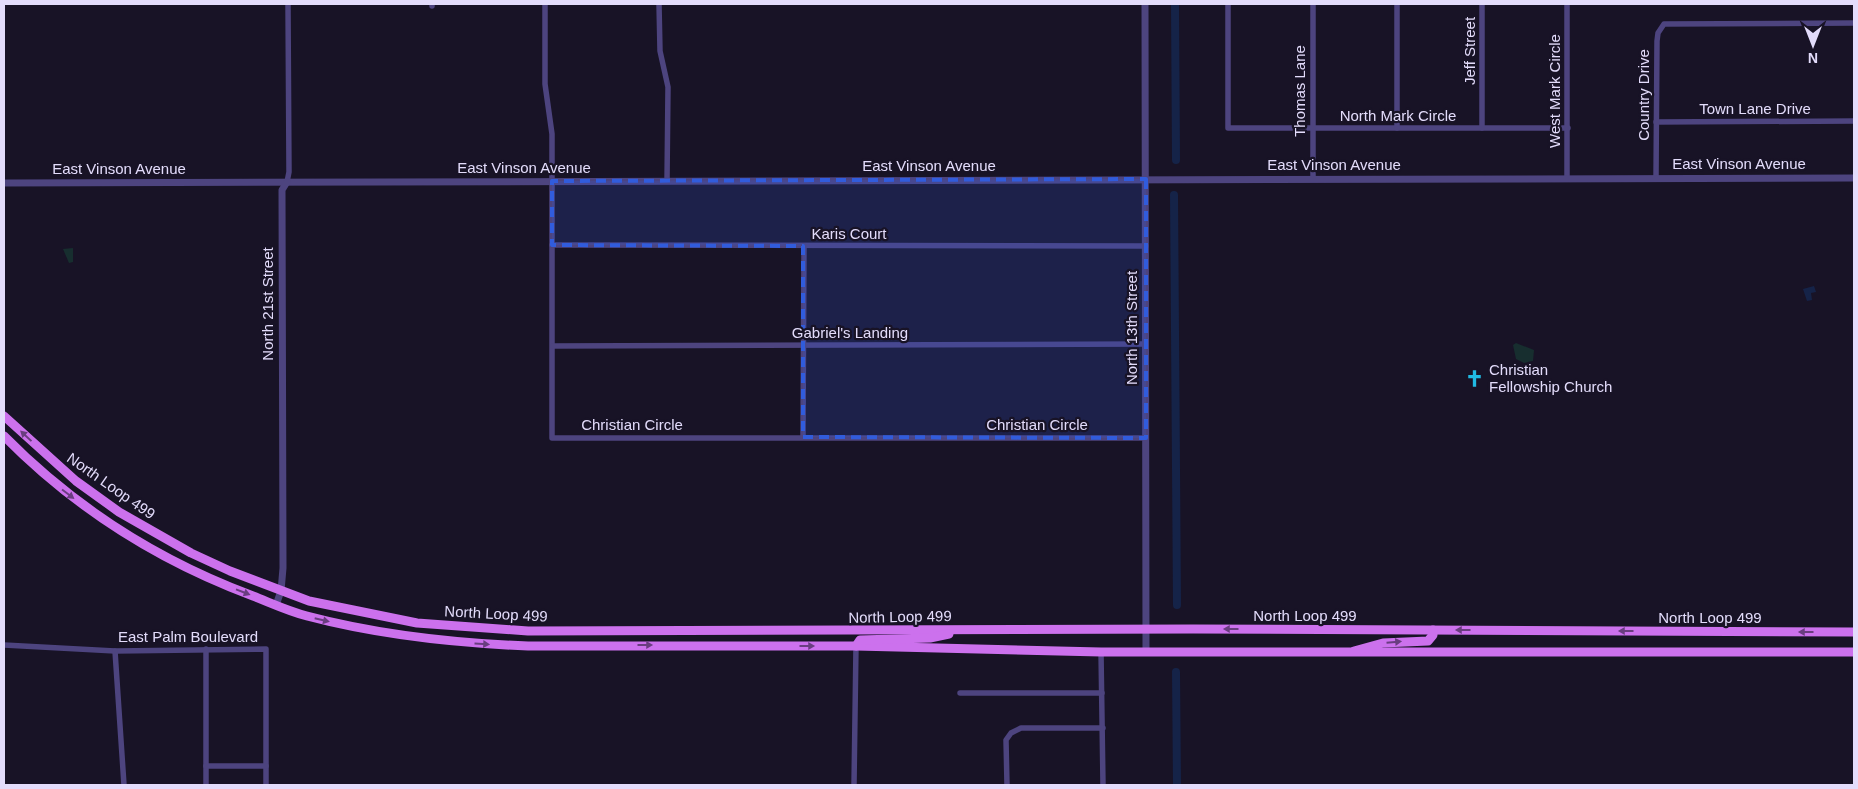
<svg xmlns="http://www.w3.org/2000/svg" width="1858" height="789" viewBox="0 0 1858 789" font-family="Helvetica,sans-serif">
<rect width="100%" height="100%" fill="#181326"/>
<g fill="#172e2f">
<path d="M73,248V262L69,263L63,249Z"/>
<path d="M1516,343L1534,350L1533,361L1524,363L1516,359L1513,345Z"/>
</g>
<path fill="#152348" d="M1814,286L1816,292L1811,293L1812,300L1807,301L1803,289Z"/>
<g fill="none" stroke-linecap="round" stroke-linejoin="round">
<g stroke="#152348" stroke-width="8">
<path d="M1175,4L1176,160"/>
<path d="M1174,195L1177,605"/>
<path d="M1176,672L1177,785"/>
</g>
<g stroke="#4d447f" stroke-width="5.5">
<path d="M432,4V6"/>
<path d="M545,4V84L552,134V438H1146"/>
<path d="M659,4L660,51L668,87L667,181"/>
<path d="M1228,4V128H1568"/>
<path d="M1313,4V179"/>
<path d="M1397,4V128"/>
<path d="M1482,4V128"/>
<path d="M1656,122L1854,121"/>
<path d="M1567,178V4"/>
<path d="M1656,178L1657,41L1658,33L1664,24L1854,23"/>
<path d="M287,182L289,172L288,4"/>
<path d="M552,245L1146,246"/>
<path d="M553,346L1146,344"/>
<path d="M803,437L804,246"/>
<path d="M4,645L115,651L266,649V785"/>
<path d="M206,649V785"/>
<path d="M115,651L124,785"/>
<path d="M1101,652L1103,785"/>
<path d="M960,693H1102"/>
<path d="M206,766H266"/>
<path d="M854,785L856,646"/>
<path d="M1007,785L1006,740L1011,733L1021,728H1103"/>
</g>
<g stroke="#4d447f" stroke-width="7">
<path d="M1145,4L1146,652"/>
<path d="M4,183L1854,178"/>
<path d="M276,605L281,591L283,568L282,190L287,182"/>
</g>
<g stroke="#cc71ed" stroke-width="9">
<path d="M4,416L76,481L119,512L191,553L230,571L309,601L417,623L528,631L1193,629L1854,632"/>
<path d="M4,436C74,507 159,561 253,596C271,603 288,611 307,616C379,635 453,643 528,646H856L1101,652H1854"/>
<path d="M856,646L860,640L930,638L949,634"/>
<path d="M1354,651L1383,643L1428,641L1433,635V630"/>
</g>
</g>
<defs><path id="oneway-solid" d="M-6-.8H1V-3.2L6.5 0L1 3.2V.8H-6Z" transform="scale(1.25)"/></defs>
<g fill="#693d80">
<use href="#oneway-solid" transform="translate(26 436) rotate(-137)"/>
<use href="#oneway-solid" transform="translate(68 494) rotate(37)"/>
<use href="#oneway-solid" transform="translate(243 592) rotate(21)"/>
<use href="#oneway-solid" transform="translate(322 620) rotate(13)"/>
<use href="#oneway-solid" transform="translate(1231 629) rotate(-180)"/>
<use href="#oneway-solid" transform="translate(1463 630) rotate(-180)"/>
<use href="#oneway-solid" transform="translate(1626 631) rotate(-180)"/>
<use href="#oneway-solid" transform="translate(1806 632) rotate(-180)"/>
<use href="#oneway-solid" transform="translate(1394 642) rotate(-5)"/>
<use href="#oneway-solid" transform="translate(482 644) rotate(3)"/>
<use href="#oneway-solid" transform="translate(645 645)"/>
<use href="#oneway-solid" transform="translate(807 646)"/>
</g>
<path fill="#315cdc" fill-opacity="0.2" stroke="#315cdc" stroke-width="4" stroke-dasharray="10 6" stroke-linejoin="round" d="M1146,179V438L803,437V246L552,245V181Z"/>
<defs>
<symbol id="church-bare" viewBox="-9 -9 18 18"><path d="M-1.2-6h2.4v3.5h3.3v2.4h-3.3V6h-2.4V-.1h-3.3v-2.4h3.3Z" fill="#20bae3" stroke="#181326" stroke-width="2.5" paint-order="stroke"/></symbol>
</defs>
<g fill-rule="evenodd">
<use href="#church-bare" x="1462" y="366" width="25" height="25"/>
</g>
<g text-anchor="middle" stroke-width="4.5" stroke-linejoin="round" paint-order="stroke">
<g font-size="15" fill="#e3dcfb" stroke="#181326">
<text transform="translate(1470 51) rotate(-90)" y="5">Jeff Street</text>
<text transform="translate(1300 91) rotate(-90)" y="5">Thomas Lane</text>
<text transform="translate(1555 91) rotate(-90)" y="5">West Mark Circle</text>
<text transform="translate(1644 95) rotate(-90)" y="5">Country Drive</text>
<text x="1755" y="114">Town Lane Drive</text>
<text x="1398" y="121">North Mark Circle</text>
<text x="1739" y="169">East Vinson Avenue</text>
<text x="1334" y="170">East Vinson Avenue</text>
<text x="929" y="171">East Vinson Avenue</text>
<text x="524" y="173">East Vinson Avenue</text>
<text x="119" y="174">East Vinson Avenue</text>
<text x="849" y="239">Karis Court</text>
<text transform="translate(268 304) rotate(-90)" y="5">North 21st Street</text>
<text transform="translate(1132 328) rotate(-90)" y="5">North 13th Street</text>
<text x="850" y="338">Gabriel's Landing</text>
<text x="632" y="430">Christian Circle</text>
<text x="1037" y="430">Christian Circle</text>
<text transform="translate(111 486) rotate(35)" y="5">North Loop 499</text>
<text transform="translate(496 614) rotate(3)" y="5">North Loop 499</text>
<text x="1305" y="621">North Loop 499</text>
<text transform="translate(900 617) rotate(-1)" y="5">North Loop 499</text>
<text x="1710" y="623">North Loop 499</text>
<text x="188" y="642">East Palm Boulevard</text>
</g>
<g font-size="15" fill="#e3dcfb" stroke="#181326" text-anchor="start">
<text x="1489" y="375">Christian<tspan x="1489" dy="17">Fellowship Church</tspan></text>
</g>
</g>
<rect width="1858" height="789" fill="none" stroke="#e3dcfb" stroke-width="10"/>
<g transform="translate(1813 45) rotate(180)" stroke="#181326" stroke-width="4" paint-order="stroke">
<path d="M0-4L9 19L0 12L-9 19Z" fill="#e3dcfb"/>
<text y="-8" font-size="14" font-weight="bold" text-anchor="middle" fill="#e3dcfb">N</text>
</g>
</svg>
